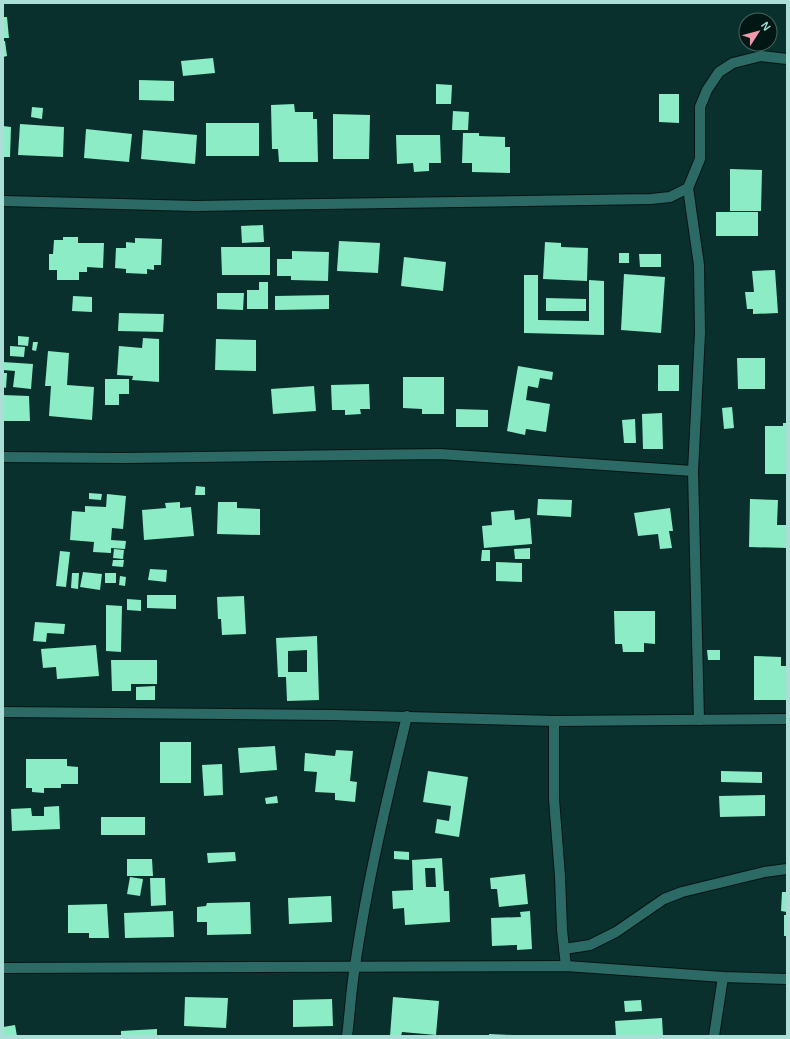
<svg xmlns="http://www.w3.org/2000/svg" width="790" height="1039" viewBox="0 0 790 1039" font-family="Arial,sans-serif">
<rect width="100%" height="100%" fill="#09302d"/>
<g fill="#8becc5" fill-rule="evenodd">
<path d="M3,17H7L9,38H3Z"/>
<path d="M3,41H5L7,56L3,57Z"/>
<path d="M213,58L215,73L183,76L181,61Z"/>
<path d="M139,80L174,81V101L139,100Z"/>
<path d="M436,84L452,85L451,104H436Z"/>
<path d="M659,94H679V123L659,122Z"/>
<path d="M294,104L295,112H313V119H317L318,162H279L278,149H272L271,105Z"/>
<path d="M32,107L43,108L42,119L31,117Z"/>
<path d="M453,111L469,112L468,130H452Z"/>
<path d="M333,114L370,115L369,159H333Z"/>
<rect x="206" y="123" width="53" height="33"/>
<path d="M20,124L64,127L63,157L18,155Z"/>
<path d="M3,126L11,127L10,157H3Z"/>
<path d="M86,129L132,134L129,162L84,158Z"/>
<path d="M143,130L197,135L195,164L141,159Z"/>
<path d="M463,133H479V136L505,137V147H510V173L472,172V163H462Z"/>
<path d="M396,135H440L441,163H429V171L414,172L413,163L397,164Z"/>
<path d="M730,169L762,170L761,211H730Z"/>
<rect x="716" y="212" width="42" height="24"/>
<path d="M263,225L264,242L242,243L241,226Z"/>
<path d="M63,237H78V243H104L103,268L87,267V272H79V280H57V270H49V254H53L54,240H63Z"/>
<path d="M135,238L162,239L161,265H154V270L147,269V274L126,273V269L115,268L116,248H126V242L135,243Z"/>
<path d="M339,241L380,243L378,273L337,271Z"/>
<path d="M545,242L561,243V247L588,248L587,281L543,279Z"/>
<path d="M221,247H270V275H222Z"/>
<path d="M292,251L329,252L328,281L291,280V276H277V259H292Z"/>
<rect x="619" y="253" width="10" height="10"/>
<path d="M639,254H661V267H640Z"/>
<path d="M404,257L446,262L443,291L401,286Z"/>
<path d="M775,270L778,313L753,314V309H747L745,292H754L752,271Z"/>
<path d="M624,274L665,277L661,333L621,330Z"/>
<path d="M524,275H538V320L589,321V280L604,281V335L524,333Z"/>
<path d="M259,282H268V309H247V290H259Z"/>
<path d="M217,293H244L243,310L217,309Z"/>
<path d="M329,295V309L275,310V296Z"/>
<path d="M73,296L92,297V312L72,311Z"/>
<path d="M546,298L586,299V311H546Z"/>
<path d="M119,313L164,314L163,332L118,331Z"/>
<path d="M18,336L29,337L28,346L18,345Z"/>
<path d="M143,338L159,339V382L132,380L133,376L117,375L119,346L142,348Z"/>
<path d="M216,339L256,340V371L215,370Z"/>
<path d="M33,342H38L36,351L32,350Z"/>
<path d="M10,346L25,347L24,357L10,356Z"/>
<path d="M48,351L69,353L67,385L94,387L92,420L49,416L51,386H45Z"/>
<path d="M737,358H765V389H738Z"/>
<path d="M3,362L33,364L31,389L13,387L15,371L3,370Z"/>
<rect x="658" y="365" width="21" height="26"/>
<path d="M518,366L553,372L552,380L540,378L538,388L528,386L526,400L550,404L546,432L526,429L525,435L507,431Z"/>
<path d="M3,373H7L6,388L3,387Z"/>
<path d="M403,377H444V414H422V409L403,408Z"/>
<path d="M105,379H129V394H119V405H105Z"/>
<path d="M369,384L370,409H360L361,414L345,415V410H332L331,385Z"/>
<path d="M314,386L316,411L273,414L271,389Z"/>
<path d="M3,395L29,396L30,421H3Z"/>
<path d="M732,407L734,428L724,429L722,408Z"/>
<path d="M456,409L488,410V427H456Z"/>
<path d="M662,413L663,449H643L642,414Z"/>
<path d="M635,419L636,443H624L622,420Z"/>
<path d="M783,423H787V474H765V426H783Z"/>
<path d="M196,486L205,487V495H195Z"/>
<path d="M89,493L102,494L101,500L89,499Z"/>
<path d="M107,494L126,496L123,529L112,528L111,540L126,541L125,549L111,548V553L93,552L94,542L70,540L72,511L85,512V506L106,507Z"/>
<path d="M538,499L572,500L571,517L537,515Z"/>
<path d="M750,499L778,500L777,525H787V548L749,547Z"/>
<path d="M180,502V508L191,507L194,536L144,540L142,510L166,508L165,503Z"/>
<path d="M218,502H237V508L260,509V535L217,534Z"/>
<path d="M670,508L673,531H669L672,548L660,549L658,534L638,536L634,513Z"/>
<path d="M514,510L515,520L530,518L532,544L484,548L482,526L492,525L491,512Z"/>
<path d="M530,548V559H515L514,549Z"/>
<path d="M114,549L124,550L123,559L113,558Z"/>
<path d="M482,550H490V561H481Z"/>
<path d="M60,551L70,552L66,587L56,586Z"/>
<path d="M113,560H124L123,567L112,566Z"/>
<path d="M496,562L522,563V582L496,581Z"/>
<path d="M150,569L167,570L166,582L148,580Z"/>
<path d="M83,572L102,574L100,590L80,587Z"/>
<path d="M72,573H79L78,589L71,588Z"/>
<rect x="105" y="573" width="11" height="10"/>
<path d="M120,576L126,577L125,586L119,585Z"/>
<path d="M147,595H176V609L147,608Z"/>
<path d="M244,596L246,634L222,635L221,619H218L217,597Z"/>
<path d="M127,599L141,600V611L127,610Z"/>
<path d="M106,605L122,606L121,652L106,651Z"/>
<path d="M614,611H655V644L644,643V652H623L622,644H615Z"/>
<path d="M35,622L65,624L64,634L47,633L46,642L33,641Z"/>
<path d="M317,636L319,700L287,701L286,677H278L276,638ZM307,650V672H288V651Z"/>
<path d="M96,645L99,676L57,679L56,667L43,668L41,649Z"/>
<path d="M707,650H720V660H708Z"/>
<path d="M754,656L781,657V666H787V700H754Z"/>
<path d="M111,660H157V684H131V691H112Z"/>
<path d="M155,686V700H136V687Z"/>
<rect x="160" y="742" width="31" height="41"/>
<path d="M275,746L277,770L240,773L238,748Z"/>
<path d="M336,750L353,751L350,781L357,782L355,802L335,800V793L315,792L317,772L304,771L305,753L335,756Z"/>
<path d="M26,759H67V766L78,767V784H61V788H44V793L32,792V788H26Z"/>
<path d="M222,764L223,795L204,796L202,765Z"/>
<path d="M428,771L468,777L459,837L435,833L437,819L449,821L451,806L423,802Z"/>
<path d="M721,771L762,772V783L721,782Z"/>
<path d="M765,795V816L720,817L719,796Z"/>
<path d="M277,796L278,803L266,804L265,798Z"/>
<path d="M59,806L60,829L12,831L11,809L31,808L32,816H44V807Z"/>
<rect x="101" y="817" width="44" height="18"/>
<path d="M394,851L409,852V860L394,859Z"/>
<path d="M235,852L236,861L208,863L207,853Z"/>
<path d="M442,858L444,891H449L450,922L405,925L404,908L393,909L392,891L413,890L412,860ZM425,868H435L436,887H426Z"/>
<path d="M127,859H152L153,876H127Z"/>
<path d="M525,874L528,904L499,907L497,889H491L490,878Z"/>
<path d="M130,877L143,879L140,896L127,894Z"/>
<path d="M150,878H165L166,905L151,906Z"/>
<path d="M782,892H787V912L781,911Z"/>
<path d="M331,896L332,922L289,924L288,898Z"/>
<path d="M250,902L251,934L207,935V922H197V907L206,906L207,903Z"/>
<path d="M107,904L109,938H89V933H68V905Z"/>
<path d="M173,911L174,937L125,938L124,913Z"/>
<path d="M530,911L532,949L517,950V945L492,946L491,918L521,917L520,912Z"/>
<rect x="784" y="915" width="3" height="21"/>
<path d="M185,997L228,998L226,1028L184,1026Z"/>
<path d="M393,997L439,1001L436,1035L402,1032L401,1036H390Z"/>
<path d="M332,999L333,1026L293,1027V1000Z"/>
<path d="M641,1000L642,1011L625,1012L624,1001Z"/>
<path d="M662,1018L663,1036H616L615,1021Z"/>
<path d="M15,1025L17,1036H3V1027Z"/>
<path d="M157,1029V1036H121V1031Z"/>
<path d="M489,1034L512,1035V1036H489Z"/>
</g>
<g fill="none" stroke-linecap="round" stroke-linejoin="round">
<defs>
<g id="minor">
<path d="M688,188L699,265L700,333L693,471L699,720"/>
<path d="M3,201L196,206L651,199L670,197L688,188L700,159V107L707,90L719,72L733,63L761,56L787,59"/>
<path d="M3,457L123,458L440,454L693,471"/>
<path d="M3,712L332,715L554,721L787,719"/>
<path d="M554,721V799L560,876L562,930L566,966"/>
<path d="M564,949L590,945L616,932L664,899L682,892L764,872L787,869"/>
<path d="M3,968L566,966L723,977L787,979"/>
<path d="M347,1036C350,1013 351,989 355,966C367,882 387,799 407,716"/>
<path d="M714,1036L723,977"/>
</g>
</defs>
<use href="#minor" stroke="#061514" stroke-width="12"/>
<use href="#minor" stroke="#2c6b65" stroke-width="10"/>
</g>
<rect width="790" height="1039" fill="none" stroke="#aaded7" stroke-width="8"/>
<g transform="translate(758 32) rotate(54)"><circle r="19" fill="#001714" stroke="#446762"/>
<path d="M0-3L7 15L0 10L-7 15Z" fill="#f29aad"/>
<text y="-6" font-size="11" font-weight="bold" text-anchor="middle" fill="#aaded7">N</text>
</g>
</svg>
